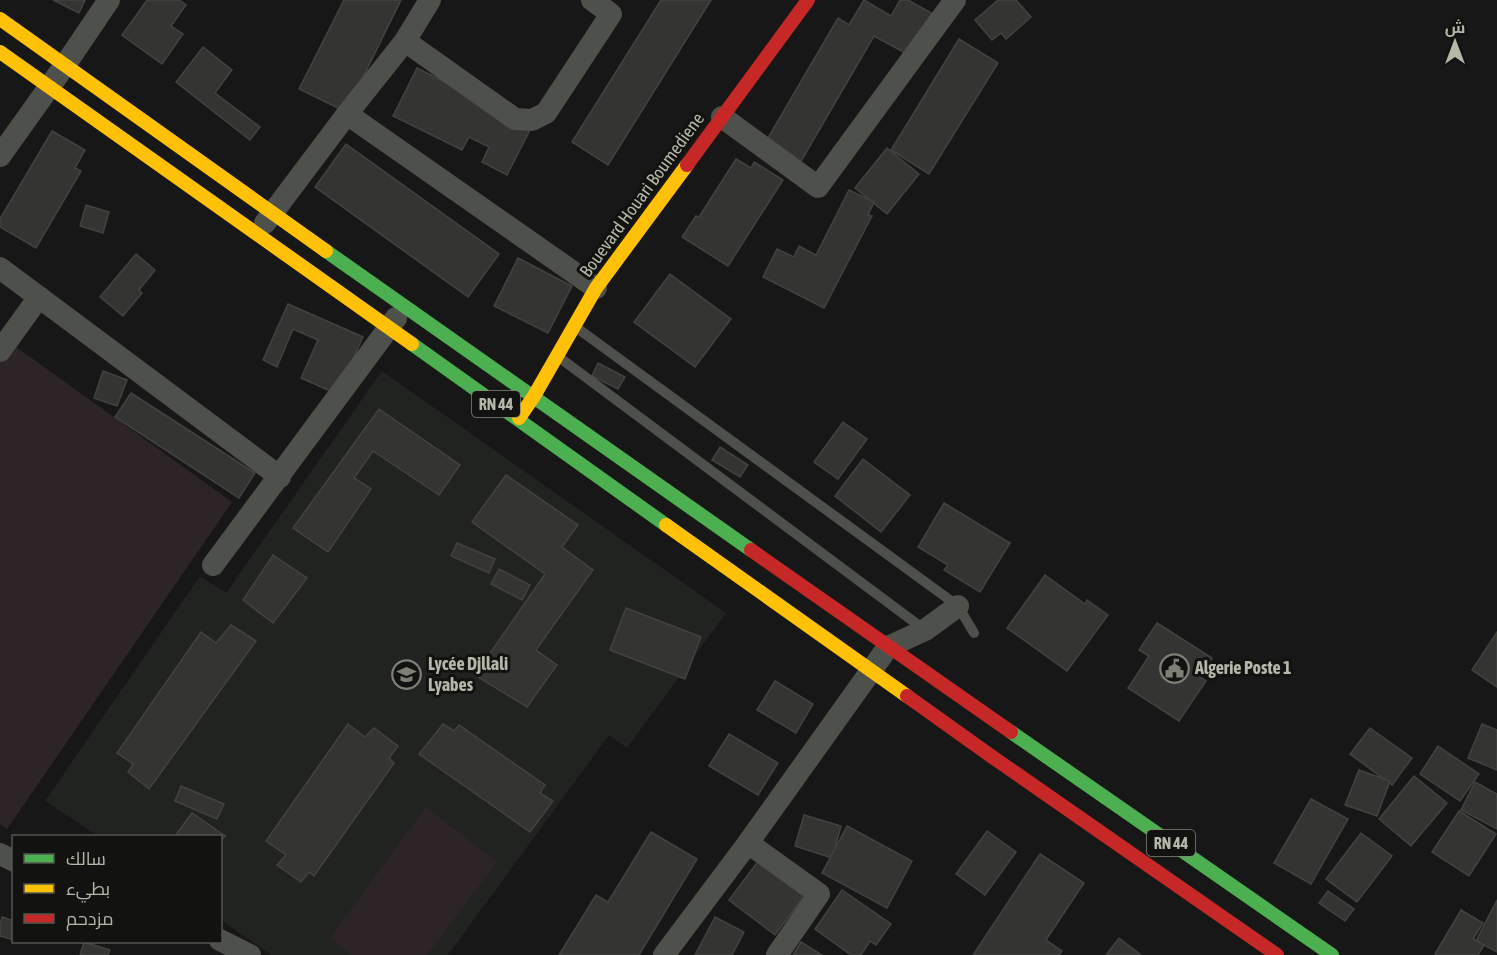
<svg xmlns="http://www.w3.org/2000/svg" width="1497" height="955" viewBox="0 0 1497 955" font-family="'Asap Condensed',Cairo,sans-serif">
<rect width="100%" height="100%" fill="#171717"/>
<path fill="#212321" d="M382,371L726,613L627,748L609,735L448,955H271L221,920L220,836H98L45,801L200,576L226,593Z"/>
<g fill="#2d2427">
<path d="M12,344L232,502L7,829L0,824V361Z"/>
<path d="M426,807L497,862L427,955H351L330,938Z"/>
</g>
<g fill="#343533" stroke="#42433f" stroke-width="1.5">
<path d="M53,0H85L79,13Z"/>
<path d="M147,0H179L186,5L171,26L183,34L162,64L122,35Z"/>
<path d="M344,0H401L346,112L299,89Z"/>
<path d="M661,0H711L608,165L572,142Z"/>
<path d="M864,0L891,16L900,0H908L933,14L909,55L874,36L800,163L765,143L838,18L849,25Z"/>
<path d="M998,0H1016L1031,17L1006,39L1001,33L992,40L975,20Z"/>
<path d="M959,39L998,63L929,174L891,150Z"/>
<path d="M203,47L232,70L215,93L260,127L250,140L176,82Z"/>
<path d="M417,68L532,126L507,175L482,162L489,147L469,137L462,150L393,116Z"/>
<path d="M52,131L85,150L75,168L81,171L36,248L0,227V219Z"/>
<path d="M346,144L499,254L468,297L315,187Z"/>
<path d="M887,148L919,174L887,214L855,188Z"/>
<path d="M736,159L751,168L754,162L783,180L728,266L682,237L696,216L699,217Z"/>
<path d="M849,190L874,202L868,215L872,216L824,308L763,277L777,249L794,257L799,246L816,255Z"/>
<path d="M86,205L109,212L103,233L80,226Z"/>
<path d="M136,254L155,270L139,290L142,293L123,316L100,297Z"/>
<path d="M518,258L572,286L548,333L494,306Z"/>
<path d="M670,274L731,319L695,367L634,322Z"/>
<path d="M288,304L363,337L337,394L301,378L318,340L293,329L277,367L263,360Z"/>
<path d="M598,363L625,377L618,389L592,376Z"/>
<path d="M103,371L127,380L117,406L94,398Z"/>
<path d="M131,393L255,473L239,498L115,417Z"/>
<path d="M379,409L460,465L439,495L373,451L354,478L371,489L328,552L293,528Z"/>
<path d="M843,422L867,439L838,479L814,462Z"/>
<path d="M720,447L748,465L740,477L712,460Z"/>
<path d="M863,459L910,495L881,532L835,496Z"/>
<path d="M506,475L578,525L562,547L593,570L536,650L557,665L527,707L475,675L545,574L472,522Z"/>
<path d="M944,503L1010,543L980,592L944,570L948,565L918,547Z"/>
<path d="M457,543L495,559L489,573L451,556Z"/>
<path d="M273,555L307,578L273,623L243,600Z"/>
<path d="M499,569L530,585L522,600L491,584Z"/>
<path d="M1045,575L1085,604L1087,600L1108,615L1067,671L1007,628Z"/>
<path d="M626,608L701,637L685,679L610,650Z"/>
<path d="M1157,623L1212,658L1200,677L1206,681L1179,721L1128,688L1149,656L1139,650Z"/>
<path d="M231,625L256,641L149,789L128,772L133,764L117,753L201,632L216,643Z"/>
<path d="M1497,632V687L1472,670Z"/>
<path d="M775,681L813,704L796,733L757,710Z"/>
<path d="M348,724L365,737L374,728L398,746L389,758L394,763L314,876L309,872L301,882L277,865L286,855L266,841Z"/>
<path d="M443,724L454,731L459,725L545,785L540,793L553,801L530,832L419,754Z"/>
<path d="M1482,724L1497,730V770L1468,758Z"/>
<path d="M1370,728L1412,758L1392,785L1350,754Z"/>
<path d="M729,734L778,763L758,795L709,766Z"/>
<path d="M1438,746L1479,774L1460,801L1420,774Z"/>
<path d="M1359,770L1390,781L1377,816L1345,805Z"/>
<path d="M1414,776L1447,803L1411,846L1379,819Z"/>
<path d="M1475,782L1497,794V829L1461,810Z"/>
<path d="M181,786L224,804L217,819L175,801Z"/>
<path d="M1311,799L1348,819L1311,884L1274,863Z"/>
<path d="M1459,811L1496,834L1469,876L1432,852Z"/>
<path d="M192,813L225,836L220,842V836H175Z"/>
<path d="M804,815L841,826L832,858L795,846Z"/>
<path d="M847,826L912,861L887,908L822,873Z"/>
<path d="M987,831L1016,852L985,895L956,874Z"/>
<path d="M651,832L697,859L639,955H559L596,895L608,902Z"/>
<path d="M1361,833L1392,856L1357,902L1326,879Z"/>
<path d="M1040,854L1084,883L1046,940L1062,951L1059,955H973Z"/>
<path d="M759,860L805,895L775,935L729,900Z"/>
<path d="M842,890L891,924L876,945L870,941L861,955H851L815,929Z"/>
<path d="M1328,891L1354,909L1345,921L1319,903Z"/>
<path d="M1497,900V952L1476,941Z"/>
<path d="M1461,910L1483,923L1473,939L1484,945L1478,955H1436L1435,954Z"/>
<path d="M2,917L14,921V940L0,936V925Z"/>
<path d="M715,917L744,932L732,955H695Z"/>
<path d="M1119,938L1141,955H1106Z"/>
<path d="M84,942L110,950L108,955H80Z"/>
<path d="M801,942L822,955H793Z"/>
</g>
<g fill="none" stroke-linecap="round" stroke-linejoin="round">
<g stroke="#4e504b" stroke-width="10">
<path d="M577,328L958,606L974,633"/>
<path d="M560,358L925,630"/>
</g>
<g stroke="#4e504b" stroke-width="22">
<path d="M405,41L515,119L532,120L546,113L611,14L592,0"/>
<path d="M347,114L596,288"/>
<path d="M722,117L818,187L955,0"/>
<path d="M0,156L65,65L109,0"/>
<path d="M265,223L347,114L405,41L430,0"/>
<path d="M0,268L280,477"/>
<path d="M0,351L39,297"/>
<path d="M213,565L396,318"/>
<path d="M748,843L819,894L777,955"/>
<path d="M0,854L14,861"/>
<path d="M220,940L250,955"/>
<path d="M664,955L748,843L888,647L925,630L958,606"/>
</g>
<g stroke="#4caf50" stroke-width="14">
<path d="M326,251L751,550"/>
<path d="M412,344L666,525"/>
<path d="M1011,732L1332,955"/>
</g>
<g stroke="#ffc107" stroke-width="14">
<path d="M0,19L326,251"/>
<path d="M0,52L412,344"/>
<path d="M519,418L534,396L596,288L687,165"/>
<path d="M666,525L907,696"/>
</g>
<g stroke="#c62828" stroke-width="14">
<path d="M687,165L808,0"/>
<path d="M751,550L1011,732"/>
<path d="M907,696L991,756"/>
<path d="M991,756L1277,955"/>
</g>
</g>
<defs>
<symbol id="civic-ring" viewBox="-11 -11 22 22"><circle r="9.5" fill="#121311" stroke="#7d8075" stroke-width="1.5"/><path d="M-.6-6.5H3V-4.5H.6V-3L4-1V1h2V6H-6V1h2V-1L-.6-3ZM-1.2 2.5V6h2.4V2.5Z" fill="#7d8075"/></symbol>
<symbol id="school-ring" viewBox="-11 -11 22 22"><circle r="9.5" fill="#121311" stroke="#7d8075" stroke-width="1.5"/><path d="M0-5L7-2L0 1L-7-2ZM-4 1L0 2.5L4 1V4Q0 6-4 4Z" fill="#7d8075"/></symbol>
</defs>
<g fill-rule="evenodd">
<use href="#civic-ring" x="1158" y="652" width="33" height="33"/>
<use href="#school-ring" x="390" y="658" width="33" height="33"/>
</g>
<g text-anchor="middle" stroke-width="6" stroke-linejoin="round" paint-order="stroke">
<g fill="#121311" stroke="#83867b" stroke-width="1.5">
<rect x="472" y="391" width="48" height="26" rx="4.5"/>
<rect x="1147" y="830" width="48" height="26" rx="4.5"/>
</g>
<g font-size="16" font-weight="bold" fill="#b4b8a8">
<text x="496" y="410">RN 44</text>
<text x="1171" y="849">RN 44</text>
</g>
<g font-size="18" fill="#b4b8a8" stroke="#121311">
<text transform="translate(642 195) rotate(-54)" y="6">Bouevard Houari Boumediene</text>
</g>
<g font-size="18" font-weight="bold" fill="#b4b8a8" stroke="#121311" text-anchor="start">
<text x="428" y="670">Lycée Djllali<tspan x="428" dy="21">Lyabes</tspan></text>
<text x="1195" y="674">Algerie Poste 1</text>
</g>
</g>
<rect x="12" y="835" width="210" height="108" fill="#121311" stroke="#53554d" stroke-width="1.5"/>
<rect x="24" y="854" width="30" height="9" fill="#4caf50" stroke="#53554d" stroke-width="1.5"/>
<text x="66" y="865" font-size="18" fill="#b4b8a8">سالك</text>
<rect x="24" y="884" width="30" height="9" fill="#ffc107" stroke="#53554d" stroke-width="1.5"/>
<text x="66" y="895" font-size="18" fill="#b4b8a8">بطيء</text>
<rect x="24" y="914" width="30" height="9" fill="#c62828" stroke="#53554d" stroke-width="1.5"/>
<text x="66" y="925" font-size="18" fill="#b4b8a8">مزدحم</text>
<g transform="translate(1455 42)" stroke="#121311" stroke-width="4.5" paint-order="stroke">
<path d="M0-4.5L10 22L0 15L-10 22Z" fill="#b4b8a8"/>
<text y="-9" font-size="16" font-weight="bold" text-anchor="middle" fill="#b4b8a8">ش</text>
</g>
</svg>
